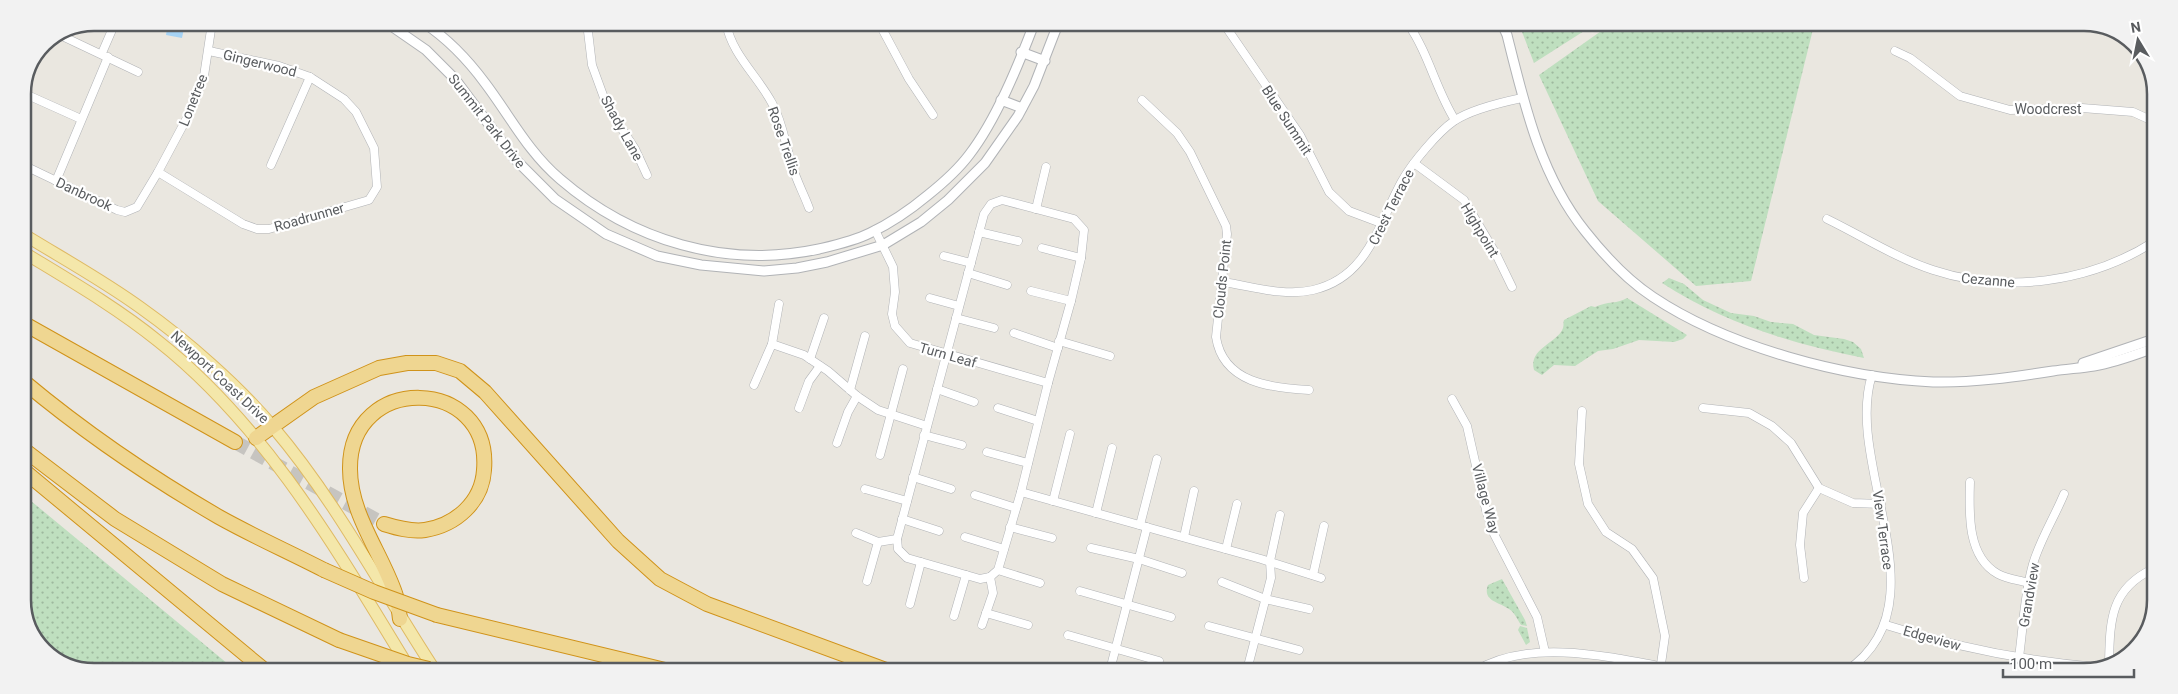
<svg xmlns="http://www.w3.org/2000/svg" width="2178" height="694" viewBox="0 0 2178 694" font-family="Roboto,sans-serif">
<defs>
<pattern id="grass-dots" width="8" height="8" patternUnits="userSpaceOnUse" patternTransform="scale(1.25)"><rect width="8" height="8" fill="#bfdfbf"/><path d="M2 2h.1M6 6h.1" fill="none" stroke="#9eb89e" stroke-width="1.8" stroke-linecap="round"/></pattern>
</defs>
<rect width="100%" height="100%" fill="#eae7e0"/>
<g fill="url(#grass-dots)">
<path d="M1519,24H1595L1534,63Z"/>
<path d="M1611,24L1814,25L1751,281L1696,286L1598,201L1539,75Z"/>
<path d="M1669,278L1684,284L1703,300L1731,313L1754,316L1771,322L1793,324L1814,335L1844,339L1853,342L1861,349L1864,358C1794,345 1722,322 1662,283Z"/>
<path d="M1627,298L1687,335L1683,339L1674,342L1639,340L1613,349L1598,351L1575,366L1554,365L1542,375L1534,370C1528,348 1558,343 1563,328C1564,325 1563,322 1564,320L1591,306L1595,307C1607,301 1618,304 1627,298Z"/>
<path d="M23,494L25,496L234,669H76L40,647L23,605Z"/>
<path d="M1502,579L1525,620L1527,626L1521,625C1517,619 1515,613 1509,609C1499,602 1482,601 1488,585Z"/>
<path d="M1520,626L1527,628L1530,642L1526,645L1518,630Z"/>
</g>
<path fill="#a6d3f4" d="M168,23H185L182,38L166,35Z"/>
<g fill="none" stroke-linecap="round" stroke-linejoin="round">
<path stroke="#c6c4c0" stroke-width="14" stroke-dasharray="14 7" stroke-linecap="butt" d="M235,442L384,524"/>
<defs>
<g id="minor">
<path d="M587,23L592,65L607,106L635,149L647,175"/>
<path d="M726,23C732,55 757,75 772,103C783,123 785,144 792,165C796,180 804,194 809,208"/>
<path d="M879,23L909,79L933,115"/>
<path d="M1224,24L1300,135L1329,192L1349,211L1381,223"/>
<path d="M1408,24C1429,54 1436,90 1455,120"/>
<path d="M62,36L138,72"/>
<path d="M1895,51L1910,58L1960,96L2010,110L2082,108L2133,112L2155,122"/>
<path d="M102,53L115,23"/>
<path d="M23,93L81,119"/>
<path d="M1142,100L1177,133L1190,152L1226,226L1227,234L1216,337C1223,383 1271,388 1309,390"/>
<path d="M1414,163L1464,200L1496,254L1512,287"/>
<path d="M23,165L117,210L125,212L137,207L158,172L189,114L204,76L212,23"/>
<path d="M271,165L310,77"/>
<path d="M158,172L243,224L257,229H269L369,200L377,187L374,148L356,112L344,99L310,77L279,66L209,51"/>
<path d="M56,181L108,57"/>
<path d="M1002,200L1074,219L1084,230L1081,258L1071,301L1048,383L1021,492L998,570L990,577L980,579L907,558L898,549L897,539L984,214L991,204Z"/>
<path d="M1036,209L1046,167"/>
<path d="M1827,219C1862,236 1896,258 1933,270C2005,294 2090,283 2155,241"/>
<path d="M875,230L893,267L895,292L892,314L895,326L910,343L1048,383"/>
<path d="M979,232L1018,241"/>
<path d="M1042,248L1081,258"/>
<path d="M944,256L971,263"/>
<path d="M968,273L1007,285"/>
<path d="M1223,282C1251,286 1284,297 1313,290C1369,277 1378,224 1402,181C1412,163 1438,132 1454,121C1470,110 1503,102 1522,98"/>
<path d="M1031,291L1071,301"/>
<path d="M930,298L959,306"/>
<path d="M956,318L994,328"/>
<path d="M1014,333L1058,348"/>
<path d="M1059,341L1110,356"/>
<path d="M772,344L804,355L828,371L857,396L878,410L927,426"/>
<path d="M810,359L824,318"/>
<path d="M754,385L772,344L779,304"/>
<path d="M937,389L974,402"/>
<path d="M850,390L865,336"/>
<path d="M1452,399L1467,426L1486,510L1494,534L1537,617L1545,652"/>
<path d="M799,408L809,381L820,366"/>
<path d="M998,408L1038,421"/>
<path d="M1703,408L1749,413L1772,426L1791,443L1819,488L1853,503L1881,504"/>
<path d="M1582,411L1579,464L1588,504L1606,532L1632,549L1653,578L1665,636L1660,671"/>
<path d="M924,435L962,445"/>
<path d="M837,443L848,412L857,396"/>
<path d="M987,452L1028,463"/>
<path d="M880,455L903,369"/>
<path d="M913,477L951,489"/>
<path d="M1970,482C1969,513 1967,557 1998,574C2007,579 2019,580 2029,583"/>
<path d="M865,489L907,501"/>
<path d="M1021,492L1261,559L1321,578"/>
<path d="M975,495L1016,508"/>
<path d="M1053,501L1070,434"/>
<path d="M1096,513L1112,448"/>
<path d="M902,519L939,531"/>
<path d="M1140,525L1157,459"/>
<path d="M1010,527L1052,538"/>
<path d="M856,533L878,542L897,539"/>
<path d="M965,537L1004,549"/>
<path d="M1184,537L1194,491"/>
<path d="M1091,548L1139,559L1182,573"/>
<path d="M1226,549L1237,504"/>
<path d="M998,570L1040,583"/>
<path d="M1313,575L1324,526"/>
<path d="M1804,578L1800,545L1803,513L1819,488"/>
<path d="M867,581L878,542"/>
<path d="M1222,582L1265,599L1309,609"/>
<path d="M1080,591L1171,617"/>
<path d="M910,604L921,562"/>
<path d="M986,613L1028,625"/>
<path d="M954,616L966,575"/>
<path d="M982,625L993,593L990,577"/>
<path d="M1886,625C1955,647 2024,661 2097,667"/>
<path d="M1209,626L1299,650"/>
<path d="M1068,635L1159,661"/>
<path d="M2109,663C2110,621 2110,589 2153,569"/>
<path d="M1110,670L1147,527"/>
<path d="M1198,670H1199"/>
<path d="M1247,670L1271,578L1270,561L1280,515"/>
<path d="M1475,671C1533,635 1623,660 1685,671"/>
<path d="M1846,671C1946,605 1843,465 1872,375"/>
<path d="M2017,671C2023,636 2023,599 2033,564C2040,540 2054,518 2064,494"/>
</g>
<g id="tertiary">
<path d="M387,23L426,50L455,79L514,158L555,199L606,234L657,256L701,265L764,271L797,268L827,262L883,245L921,222L948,200L985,163L1018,116L1034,86L1058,24"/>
<path d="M424,23C448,39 468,60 485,83C510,116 528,152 560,179C632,241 726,269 819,249C836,245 854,241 870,233C891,223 910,210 928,195C943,183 957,171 969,155C996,120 1018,66 1034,24"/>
<path d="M1502,24L1507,35C1524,103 1540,175 1585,231C1604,255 1627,280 1653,297C1728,347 1844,378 1933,382C1973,383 2014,377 2053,371C2067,369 2081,368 2094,366C2114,363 2135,355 2154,348"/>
<path d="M1021,52L1045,61"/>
<path d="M1001,100L1022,108"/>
<path d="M2083,363L2154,339"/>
</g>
<g id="primary">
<path d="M23,234C62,258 104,281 141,308C186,340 238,385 273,427C336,501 381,588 434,669"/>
<path d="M23,252C69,280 116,307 158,341C266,426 337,550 408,666"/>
</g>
<g id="motorway">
<path d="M23,323L235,442"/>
<path d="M23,381C84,432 150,477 219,517C253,536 289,552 324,570"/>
<path d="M256,438L314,397L379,368L407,363H436L460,371L485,392L618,541L660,579L707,604L886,670"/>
<path d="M23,449L115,519L222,584L339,640"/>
<path d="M23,470L263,669"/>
<path d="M384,524C397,528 411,532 425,530C456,525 482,502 484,470C492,376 349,372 350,469C350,514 381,552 395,593C398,601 399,610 400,619"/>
<path d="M437,615L665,670"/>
</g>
</defs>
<use href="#minor" stroke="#b1b3b6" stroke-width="9"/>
<use href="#tertiary" stroke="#b1b3b6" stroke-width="11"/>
<use href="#primary" stroke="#dfba64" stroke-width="13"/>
<use href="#motorway" stroke="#d0931a" stroke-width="16"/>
<use href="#minor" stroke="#fff" stroke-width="8"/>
<use href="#tertiary" stroke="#fff" stroke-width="9"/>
<use href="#primary" stroke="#f4e7aa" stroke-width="11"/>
<use href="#motorway" stroke="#efd691" stroke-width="14"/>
<defs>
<g id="motorway-bridge">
<path d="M324,570L374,592L437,615"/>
<path d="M339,640L408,664L429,669"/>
</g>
</defs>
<use href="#motorway-bridge" stroke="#d0931a" stroke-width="16" stroke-linecap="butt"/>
<use href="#motorway-bridge" stroke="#efd691" stroke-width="14"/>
</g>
<g text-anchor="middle" stroke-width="4.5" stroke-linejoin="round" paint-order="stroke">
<g font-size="14" fill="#595c5f" stroke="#fff">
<text transform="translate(260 63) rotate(14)" y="5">Gingerwood</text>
<text transform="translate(193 100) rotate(-68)" y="5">Lonetree</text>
<text x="2048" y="114">Woodcrest</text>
<text transform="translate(1287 120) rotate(57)" y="5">Blue Summit</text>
<text transform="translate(487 121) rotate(52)" y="5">Summit Park Drive</text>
<text transform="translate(622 128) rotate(61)" y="5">Shady Lane</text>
<text transform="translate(784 141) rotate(71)" y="5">Rose Trellis</text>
<text transform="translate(84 194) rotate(25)" y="5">Danbrook</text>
<text transform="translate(1391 207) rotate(-63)" y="5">Crest Terrace</text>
<text transform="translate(309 217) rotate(-16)" y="5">Roadrunner</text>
<text transform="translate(1480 230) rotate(59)" y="5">Highpoint</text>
<text transform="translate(1222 279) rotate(-84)" y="5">Clouds Point</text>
<text transform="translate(1988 280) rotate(5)" y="5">Cezanne</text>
<text transform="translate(948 355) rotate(16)" y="5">Turn Leaf</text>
<text transform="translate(220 377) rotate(43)" y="5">Newport Coast Drive</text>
<text transform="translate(1486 499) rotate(75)" y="5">Village Way</text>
<text transform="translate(1883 530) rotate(82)" y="5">View Terrace</text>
<text transform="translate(2029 595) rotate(-80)" y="5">Grandview</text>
<text transform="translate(1932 638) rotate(16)" y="5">Edgeview</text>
</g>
</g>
<path d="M0 0H2178V694H0ZM94 31H2084A63 63 0 0 1 2147 94V600A63 63 0 0 1 2084 663H94A63 63 0 0 1 31 600V94A63 63 0 0 1 94 31Z" fill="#f2f2f2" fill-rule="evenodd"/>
<path fill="none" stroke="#595c5f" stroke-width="2.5" d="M94 31H2084A63 63 0 0 1 2147 94V600A63 63 0 0 1 2084 663H94A63 63 0 0 1 31 600V94A63 63 0 0 1 94 31Z"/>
<g transform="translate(2138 40) rotate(350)" stroke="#ffffff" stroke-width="4" paint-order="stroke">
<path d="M0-4L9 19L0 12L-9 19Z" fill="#595c5f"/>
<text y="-8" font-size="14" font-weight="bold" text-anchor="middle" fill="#595c5f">N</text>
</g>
<path d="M2003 669v8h131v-8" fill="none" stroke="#595c5f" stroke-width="2.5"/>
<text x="2010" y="669" font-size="15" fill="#595c5f" stroke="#ffffff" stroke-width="4" paint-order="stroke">100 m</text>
</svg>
